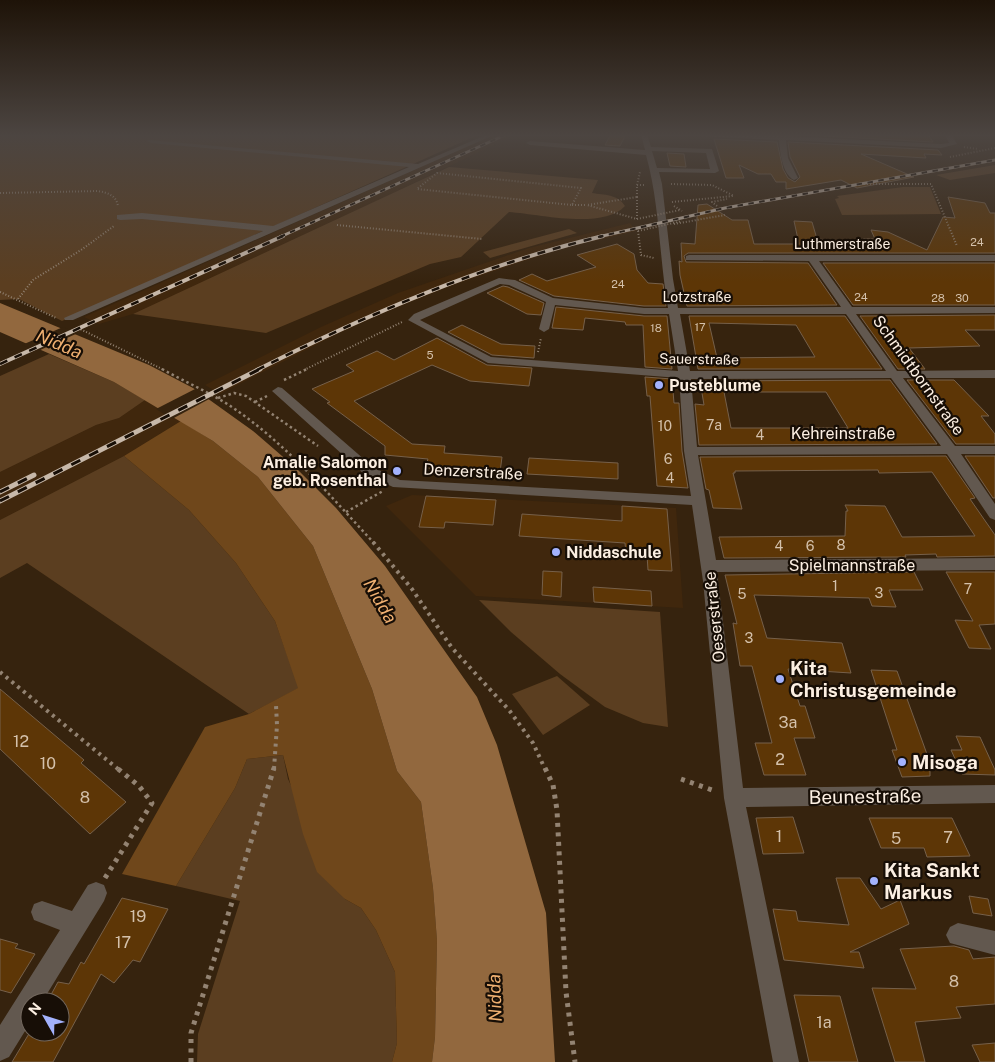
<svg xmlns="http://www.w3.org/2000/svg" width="995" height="1062" viewBox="0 0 995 1062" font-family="'Public Sans',sans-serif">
<rect width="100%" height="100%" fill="#36230e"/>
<g fill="#40270d">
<path d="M495,134H516L385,197L133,314L99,324L84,317Z"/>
<path d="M630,223L636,231L560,249L455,284L390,310L339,333L220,394L205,385L321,327L398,293L529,248Z"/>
<path d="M145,400L181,421L124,456L0,520V472L96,425L119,418Z"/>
<path d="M412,495L676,508L683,608L476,596L386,506Z"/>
</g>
<g fill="#5b3e20">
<path d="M0,134H480L62,321L19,299L0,300Z"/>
<path d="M995,165V173L950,180L936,175Z"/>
<path d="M449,167L598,180L592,193C604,195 618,194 625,206C603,230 539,214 509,212L461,257L430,264L266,333L133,314Z"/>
<path d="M903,187H930L941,214L842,215L835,199L839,198L837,196Z"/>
<path d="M569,229L577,233L490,258L483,252Z"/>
<path d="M49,354L114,382L145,400L119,418L96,425L0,472V376Z"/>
<path d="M124,456L189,510L236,563L275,621L299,688L249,714L27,563L0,578V520Z"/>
<path d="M479,600L660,612L668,727L643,723L605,707L560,674L511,632Z"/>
<path d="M557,676L590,705L543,735L512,694Z"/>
<path d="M283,755L288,779L345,899L361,908L376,930L395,972L397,1043L392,1062H197L198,1034L240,901L176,886L235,788L247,759Z"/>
</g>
<path fill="#6f471b" d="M181,421L213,441L258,477L313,546L372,689L397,771L421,802L433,888L437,941L435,1037L432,1062H392L397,1043L395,972L376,930L361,908L345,899L317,872L303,834L283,755L247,759L235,788L176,886L122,874L205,727L249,714L298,688L275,621L236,563L189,510L124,456Z"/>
<path fill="#92683e" d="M0,303L149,365L193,388L253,431L297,469L336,508L385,566L477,697L497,745L546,913L555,1062H432L435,1037L437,941L433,888L421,802L397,771L372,689L313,546L258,477L213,441L114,382L0,332Z"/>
<g fill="#36230e">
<path d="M63,327L78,333L38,351L22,345Z"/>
<path d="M197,388L211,398L172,419L156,409Z"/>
</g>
<g fill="#5d3606" stroke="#76604a" fill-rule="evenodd">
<path d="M611,134H626L620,146L605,145Z"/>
<path d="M787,134H928L933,142Z"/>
<path d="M714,139L777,142L783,169L788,178L795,182L800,177L790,157L788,142L938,150L942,155L924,154L926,158L861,154L914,177L857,188L841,180L786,189V182H776L771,174H758L739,165L744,178H726Z"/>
<path d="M667,153L684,154L686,167L670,166Z"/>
<path d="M948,197L985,203L990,213H995V253H688L684,256L686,262L808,263L837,305L687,306L680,275L679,261L682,262L681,243L695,244L698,205L707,204L732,220H748L754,244H799L794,221L812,222L817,239L865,243L863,239H875L871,230L888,232L927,250L943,217L955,218Z"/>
<path d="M617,244L634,254L637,270L648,283L663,284L666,306H644L554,296L519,280L532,274L547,281L596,267L577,255Z"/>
<path d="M823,263H995V305H853Z"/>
<path d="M503,286L508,287L544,303L541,315L527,314L487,293Z"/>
<path d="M556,307L644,316H667L672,369L645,367L643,325H626L625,322L585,318L583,330L552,328Z"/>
<path d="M995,315V330H965L980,346L909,348L925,369H898L860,316Z"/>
<path d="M689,316H845L882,369H698ZM709,323L796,325L815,357L717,358Z"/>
<path d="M462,325L501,344L535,346L534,358L492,355L448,332Z"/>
<path d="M437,338L487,365L532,368L529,386L470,381L432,365L354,401L412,444L445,446L444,453L502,457L500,472L425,468L428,459L385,455V446L327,403L330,402L312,389L354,371L346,365L377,351L394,360Z"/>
<path d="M645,377L672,379L674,403H679L682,451L688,488L657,486L650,396H647Z"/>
<path d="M890,380L937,444L699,445L695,404L704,405L700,381ZM724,392H826L848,428H731Z"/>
<path d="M907,380H954L989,416H981L995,434V444H956Z"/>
<path d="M946,456L975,498L970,499L995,535V556L937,557L936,554L905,555L906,557L724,558L719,537L845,536L846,511H848L845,505L885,506L902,537L975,536L932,472L879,473L878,470L735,471V473H733L742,509L713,508L709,490L706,489L700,457Z"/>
<path d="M965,456H995V498H993Z"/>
<path d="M529,458L618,463V479L527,474Z"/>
<path d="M426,496L496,500L493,525L445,522L444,528L419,527Z"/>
<path d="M622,506L667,509L672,571L648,570L647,555L626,554L625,543L519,536L522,514L622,521Z"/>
<path d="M543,571L562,572L561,597L542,595Z"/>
<path d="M914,572L923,590H889L896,607L872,606L869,598L754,595L767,638L842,643L851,673L788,669L800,706H805L815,738H794L806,775H764L755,743H772L752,666H740L733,623L737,624L725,575Z"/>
<path d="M946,572H995V624L979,625L991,649L969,648L955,620L973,621Z"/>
<path d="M593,587L651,591L652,606L594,602Z"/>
<path d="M871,670L897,671L928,757L926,758L930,768V776L902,777L892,750H897Z"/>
<path d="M0,689L84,760L81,763L126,802L90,834L0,749Z"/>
<path d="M956,736L980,737L995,770V775L962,774L951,750H962Z"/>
<path d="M793,817L804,853L763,854L756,818Z"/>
<path d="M869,818H952L970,856L927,857L924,848H881Z"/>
<path d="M836,878H860L881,909L900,900L909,924L850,952H859L864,968L784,960L773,909L796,911L798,921L849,925Z"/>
<path d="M969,896L988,899L992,916L973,913Z"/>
<path d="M122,898L168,909L140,962L133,960L114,983L101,974L53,1062H12L30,1032H60V1002H47L58,982L69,984L81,962L84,964Z"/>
<path d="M0,939L18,944L15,948L35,954L11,993L0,990Z"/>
<path d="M954,946L969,950L973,959L995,957V1004L956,1007L961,1018L915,1022L925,1062H895L872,988L916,989L900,949Z"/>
<path d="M794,995L840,996L858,1062H809Z"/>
<path d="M995,1043V1062H980L972,1045Z"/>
</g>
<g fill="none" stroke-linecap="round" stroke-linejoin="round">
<g stroke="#938372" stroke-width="2" stroke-dasharray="1 2" stroke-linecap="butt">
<path d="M964,147L978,149"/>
<path d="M950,157L995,148"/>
<path d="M437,173L581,188L572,205L417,189Z"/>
<path d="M671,184L712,185L734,196"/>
<path d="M861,184H931L957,246"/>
<path d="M637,185L640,172"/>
<path d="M0,193L98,191C108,193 116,195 118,206"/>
<path d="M637,197V219L587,205Z"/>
<path d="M637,197V185H644"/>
<path d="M672,202L733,196"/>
<path d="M572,205H587"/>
<path d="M674,206L682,211"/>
<path d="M717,206L712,202L727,199"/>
<path d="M674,224L725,215"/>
<path d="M337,225L482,239"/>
<path d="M638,231L641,255L654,258"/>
<path d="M0,292L56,318"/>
<path d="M18,299L33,280L81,250L114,226"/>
<path d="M78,328L164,370"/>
<path d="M538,352L541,338"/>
<path d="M304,370L402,322"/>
</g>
<g stroke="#938372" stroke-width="2.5" stroke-dasharray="2.5 3" stroke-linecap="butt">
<path d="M162,369C187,383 216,395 239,412C290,448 332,498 374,543"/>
<path d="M284,380L307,369"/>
<path d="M218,398L234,393L246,396L318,446"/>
<path d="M255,402L267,396"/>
<path d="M346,512L383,491"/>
</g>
<g stroke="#938372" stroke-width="4" stroke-dasharray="3 4.5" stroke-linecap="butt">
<path d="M373,542L412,589L452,648L509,710L533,743L545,769"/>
<path d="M0,672L118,769"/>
<path d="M274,769L277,725L276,705"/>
</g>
<g stroke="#938372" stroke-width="5" stroke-dasharray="4 5.5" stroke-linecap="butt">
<path d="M545,768L553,785L557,810L566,992L575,1062"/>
<path d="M681,779L715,791"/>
<path d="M105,878L152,803L139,786L117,768"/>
<path d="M191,1062V1033L274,768"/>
</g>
<g fill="#62584f" fill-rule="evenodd">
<path d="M488,134H496L73,320H65L64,318L263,231L142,219L120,220L117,219V215L142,213L273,226L409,167L151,143L147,141L149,140L418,164Z"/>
<path d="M641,134H647L651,147L712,149L719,171L715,173L659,172L662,184L673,279L678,308L841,307L809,261L686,260V256L689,255H995V261H819L852,307H995V313L856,314L897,371L995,370V378H903L955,446H995V454H961L995,504V520L990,518L947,454L698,455L716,560L995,558V570L717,572L743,788L995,785V803L746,807L799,1062H773L724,798L703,581L692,505L393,487L363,473L272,391L278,387L282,388L373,467L400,480L691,496L684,451L679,378L488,363L408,320L414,314L499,278L515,280L553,298L644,308H668C659,257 660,205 646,155L530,145L526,143L530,141L645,150ZM652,151L706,153L710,169L657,168ZM500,284L509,285L546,302L539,329L544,332L549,329L555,305L644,314H669L678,371L491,357L420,320ZM680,314H846L886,371H690ZM891,378L941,446L697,447L691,379Z"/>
<path d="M695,134L779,136V134H785L786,136L941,144L949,143L945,134H951L957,144L941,148L786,140L788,158L798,178L794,180C782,174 780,152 779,140L698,136Z"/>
<path d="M96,882L104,885L107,893L104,901L42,1002H30V1023L9,1057L0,1061V1025L60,930L34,920L31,912L34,904L42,901L72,911L88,885Z"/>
<path d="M958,923L995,931V955L950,943L946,935L950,927Z"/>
</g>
<defs>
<g id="rail-far2">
<path d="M280,237L507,134"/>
<path d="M598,237L725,208L995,160"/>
</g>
<g id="rail-far1">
<path d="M0,364L283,236"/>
<path d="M257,370C368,314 482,265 603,236"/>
</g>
<g id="rail">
<path d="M0,492L34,475"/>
<path d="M0,501L260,369"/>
</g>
</defs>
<use href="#rail-far2" stroke="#c7b8a9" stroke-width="3"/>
<use href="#rail-far1" stroke="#c7b8a9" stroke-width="4"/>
<use href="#rail" stroke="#c7b8a9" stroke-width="5"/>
<use href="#rail-far2" stroke="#170e06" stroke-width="2" stroke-dasharray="5.5" stroke-linecap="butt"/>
<use href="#rail-far1" stroke="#170e06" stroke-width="2.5" stroke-dasharray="8" stroke-linecap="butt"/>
<use href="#rail" stroke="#170e06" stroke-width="3" stroke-dasharray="10" stroke-linecap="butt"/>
<g stroke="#938372" stroke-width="2" stroke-dasharray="1 2" stroke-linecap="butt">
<path d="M637,219L680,210"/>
<path d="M638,231L682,221"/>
</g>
</g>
<linearGradient id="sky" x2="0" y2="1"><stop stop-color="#1e1308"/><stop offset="0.48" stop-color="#4c4541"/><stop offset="1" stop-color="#4c4541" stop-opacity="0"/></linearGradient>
<rect width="995" height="282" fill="url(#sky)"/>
<g fill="#a3b2fd" stroke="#170e06" stroke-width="2">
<circle cx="659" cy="385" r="5"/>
<circle cx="397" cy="471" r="5"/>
<circle cx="556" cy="552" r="5"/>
<circle cx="780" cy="679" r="5"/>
<circle cx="902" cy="762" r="5"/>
<circle cx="874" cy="881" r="5"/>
</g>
<g text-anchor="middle" stroke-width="4.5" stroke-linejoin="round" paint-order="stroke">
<g font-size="11" fill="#d4c1ab">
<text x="977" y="246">24</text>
<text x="618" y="288">24</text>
<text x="861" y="301">24</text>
<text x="938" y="302">28</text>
<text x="962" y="302">30</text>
<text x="700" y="331">17</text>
<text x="656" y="332">18</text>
<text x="430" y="359">5</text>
</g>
<g font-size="14" fill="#fcefe2" stroke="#170e06">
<text x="842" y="249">Luthmerstraße</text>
<text x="697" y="302">Lotzstraße</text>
<text transform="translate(699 359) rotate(1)" y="5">Sauerstraße</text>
</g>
<g font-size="14" fill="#d4c1ab">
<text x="714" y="430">7a</text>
<text x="665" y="431">10</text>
<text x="760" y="440">4</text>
<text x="668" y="464">6</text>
<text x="670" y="483">4</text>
<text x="841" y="550">8</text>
<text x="779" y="551">4</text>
<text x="810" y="551">6</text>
<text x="835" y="591">1</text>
<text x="968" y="594">7</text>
<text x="879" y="598">3</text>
<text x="742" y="599">5</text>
<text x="749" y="643">3</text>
</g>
<g font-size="16" fill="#fcefe2" stroke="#170e06">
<text transform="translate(919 375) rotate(54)" y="6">Schmidtbornstraße</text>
<text x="843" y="439">Kehreinstraße</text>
<text transform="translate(473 471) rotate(3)" y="6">Denzerstraße</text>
<text x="852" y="571">Spielmannstraße</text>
<text transform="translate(714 617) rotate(-96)" y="6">Oeserstraße</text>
</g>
<g font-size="16" font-weight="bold" fill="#fcefe2" stroke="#170e06" text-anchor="start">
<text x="669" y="391">Pusteblume</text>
<text x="387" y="468" text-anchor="end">Amalie Salomon<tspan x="387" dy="18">geb. Rosenthal</tspan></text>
<text x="566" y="558">Niddaschule</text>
</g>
<g font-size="16" fill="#d4c1ab">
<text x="788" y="728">3a</text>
<text x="21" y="747">12</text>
<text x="780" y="765">2</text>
<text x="48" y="769">10</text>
<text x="85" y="803">8</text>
<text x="779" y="842">1</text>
<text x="948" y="843">7</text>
<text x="896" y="844">5</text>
<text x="138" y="922">19</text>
<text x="123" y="948">17</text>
<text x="954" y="987">8</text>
<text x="824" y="1028">1a</text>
</g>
<g font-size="18" font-style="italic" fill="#f0b071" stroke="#170e06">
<text transform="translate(59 344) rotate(23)" y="6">Nidda</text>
<text transform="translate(380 601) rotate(60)" y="6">Nidda</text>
<text transform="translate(495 998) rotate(-92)" y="6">Nidda</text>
</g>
<g font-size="19" font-weight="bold" fill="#fcefe2" stroke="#170e06" text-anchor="start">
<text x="790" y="675">Kita<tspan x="790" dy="22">Christusgemeinde</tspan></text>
<text x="912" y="769">Misoga</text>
<text x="884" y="877">Kita Sankt<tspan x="884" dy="22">Markus</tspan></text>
</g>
<g font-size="19" fill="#fcefe2" stroke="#170e06">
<text transform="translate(865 796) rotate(-1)" y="7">Beunestraße</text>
</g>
</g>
<g transform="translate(45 1017) rotate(309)"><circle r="24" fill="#170e06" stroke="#73685e"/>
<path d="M0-4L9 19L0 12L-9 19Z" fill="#a3b2fd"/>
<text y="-8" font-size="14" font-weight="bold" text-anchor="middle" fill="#fcefe2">N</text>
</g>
</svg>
